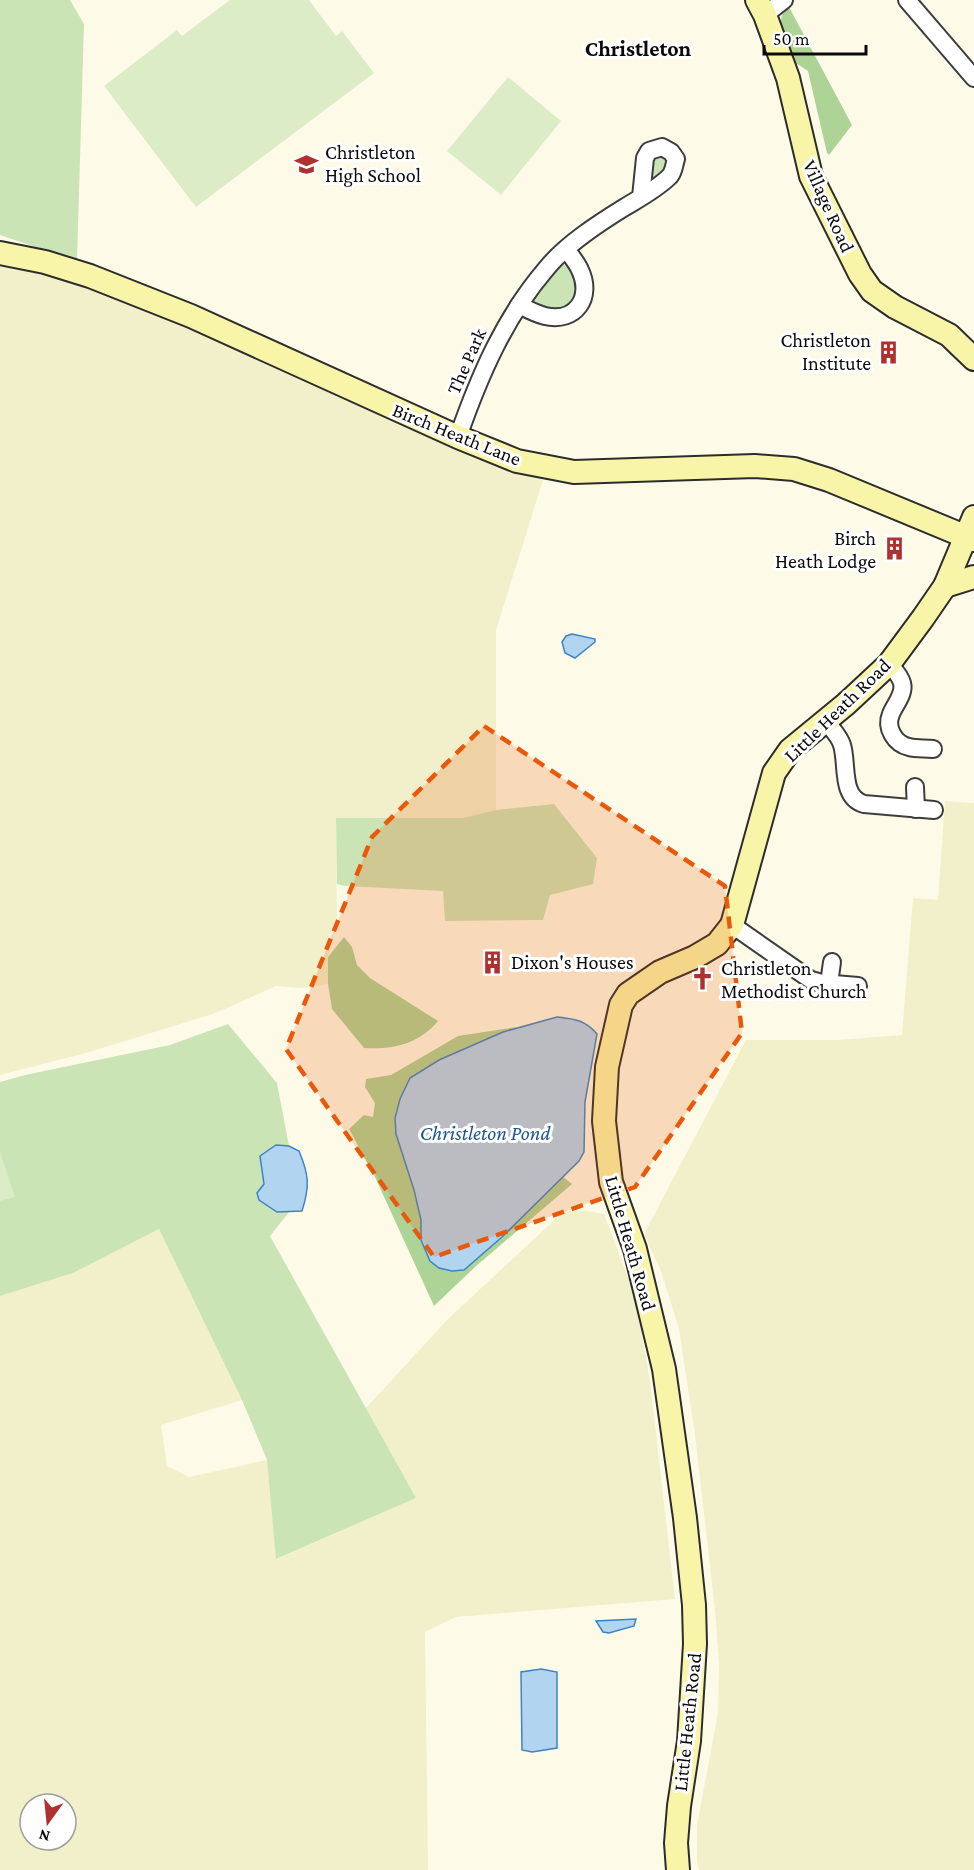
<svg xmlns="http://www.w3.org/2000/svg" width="974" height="1870" viewBox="0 0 974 1870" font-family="'Crimson Pro',serif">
<rect width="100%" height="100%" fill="#fdfbe8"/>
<g fill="#f1f0cb" fill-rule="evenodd">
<path d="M0,265L48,271L101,286L395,421L472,453L544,477L496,630V810L463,818H336L337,920L328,957V984L302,988L276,986L213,1014L86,1053L0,1075Z"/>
<path d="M945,801L974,803V1870H699L697,1861V1825L718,1713L719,1664L715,1610L695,1435L679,1329L661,1271L644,1234L746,1040H838L902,1035L913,898L938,900Z"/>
<path d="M564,1211H587L604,1214L635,1296L650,1381L675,1599L456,1617L425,1632L428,1870H0V1296L73,1273L159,1229L242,1400L161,1425L167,1466L189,1477L267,1460L277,1559L416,1498L365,1409L448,1319ZM30,1804H66V1840H30Z"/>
</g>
<g fill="#cae4b6">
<path d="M0,0H70L84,24L77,261L0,235Z"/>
<path d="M656,153H664L670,161L665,174L652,185L649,172Z"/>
<path d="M566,264L573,269L580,293L564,313L539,308L534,301C538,285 549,267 566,264Z"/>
<path d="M554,804L597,858L593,884L550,895L543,920L445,921L443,891L345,886L337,884L336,818H463L496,810Z"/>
<path d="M228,1024L277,1083L289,1146L276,1145L277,1212H289L270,1236L416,1498L276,1559L267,1460L242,1400L159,1229L73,1273L0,1296V1082L25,1075L170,1045Z"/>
</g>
<g fill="#add396">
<path d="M789,7L852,125L829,155L827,153L808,71L791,60L779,25L783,13Z"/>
<path d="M344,937L352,947L357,965L370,978L438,1021C419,1044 393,1050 364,1048L332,1009L328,984V957Z"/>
<path d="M517,1027L439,1060L410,1078L400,1099L401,1152L409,1172L421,1220V1240L485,1250L502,1237L562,1176L572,1184L476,1266L434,1306L374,1175L349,1129L364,1115L373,1117L375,1103L365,1087L366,1079L391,1075L458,1036Z"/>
</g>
<g fill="#dcecc7">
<path d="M230,0H309L336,36L342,31L374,73L196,207L104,86L177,30L182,36Z"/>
<path d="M508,77L561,121L501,195L447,151Z"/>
<path d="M0,1152L15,1197L0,1201Z"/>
</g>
<g fill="#b1d4f0" stroke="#3e84c2" stroke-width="1.5">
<path d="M572,634L595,639V642L575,658L565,653L562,642L566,636Z"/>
<path d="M557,1017C575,1019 585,1020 597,1034L585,1102L584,1152L579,1161L502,1237L464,1270L452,1271L439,1268L430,1261L421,1240V1220L414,1190L396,1134L395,1118L400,1099L410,1078L439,1060L503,1032Z"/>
<path d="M276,1145L289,1146L299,1151C309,1175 310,1186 302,1211L277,1212L259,1200L257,1193L264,1184L260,1156Z"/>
<path d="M636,1619L634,1626L609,1633L603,1632L596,1621Z"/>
<path d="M541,1669L557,1672V1748L532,1752L522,1750L521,1672Z"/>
</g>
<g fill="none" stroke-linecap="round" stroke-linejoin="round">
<defs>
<g id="street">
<path d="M907,0L974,78"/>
<path d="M765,15L784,0"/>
<path d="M519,305C527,309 536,314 545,316C576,323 593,297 580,270C577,263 571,256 567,250"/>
<path d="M458,437C479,377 504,318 546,269C565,245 599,223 625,207C640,198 657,189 670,176C674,171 674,165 676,159L671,152L662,147L649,151L645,158L641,197"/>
<path d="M889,664C894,670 900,675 902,683C905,694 895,704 891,714C885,728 895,744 909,747C917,749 925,748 933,749"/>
<path d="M826,721C831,728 840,737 842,745C848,764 840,797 864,804L934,810"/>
<path d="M915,787L916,809"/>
<path d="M732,925L811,980L822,983L858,986"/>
<path d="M829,984L832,962"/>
</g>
<g id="secondary">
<path d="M757,0L765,15L788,78L811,176L860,274L872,291L895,307L949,335L974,359"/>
<path d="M0,253L45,262L90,276L191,316L458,437L517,461L574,472L755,466L794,469L829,480L974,540"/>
<path d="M945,586L974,577"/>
<path d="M678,1870L676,1843L679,1806L689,1741L695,1644L694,1605L685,1518L664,1369L635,1249L611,1182L604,1121L607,1067L621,1005L628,994L660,972L695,957L717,944L732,925L774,773L790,750L846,704L889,664L923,618L945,586L974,517"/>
</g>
</defs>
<use href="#street" stroke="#3d3d3d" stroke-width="20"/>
<use href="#secondary" stroke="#2c2c2c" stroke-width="26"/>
<use href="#street" stroke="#fff" stroke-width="16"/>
<use href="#secondary" stroke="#f9f5a8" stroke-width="22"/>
</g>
<path fill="#e8590c" fill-opacity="0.2" stroke="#e8590c" stroke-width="4.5" stroke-dasharray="12 8" stroke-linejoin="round" d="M484,726L725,886L742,1033L635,1187L434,1257L286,1049L372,837Z"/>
<defs>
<symbol id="school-bare" viewBox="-9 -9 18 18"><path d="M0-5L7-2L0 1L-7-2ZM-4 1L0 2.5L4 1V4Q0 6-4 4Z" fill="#ae312e" stroke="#fff" stroke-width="2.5" paint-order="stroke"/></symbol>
<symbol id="building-bare" viewBox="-9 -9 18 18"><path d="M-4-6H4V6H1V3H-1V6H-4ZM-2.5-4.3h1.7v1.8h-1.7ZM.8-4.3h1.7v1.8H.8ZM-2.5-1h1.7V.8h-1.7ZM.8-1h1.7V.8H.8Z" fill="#ae312e" stroke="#fff" stroke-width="2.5" paint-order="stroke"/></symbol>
<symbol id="church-bare" viewBox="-9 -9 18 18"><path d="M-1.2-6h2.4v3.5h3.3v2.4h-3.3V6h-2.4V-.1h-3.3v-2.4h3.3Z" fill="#ae312e" stroke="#fff" stroke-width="2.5" paint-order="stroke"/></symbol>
</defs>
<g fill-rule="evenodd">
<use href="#school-bare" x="290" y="148" width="33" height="33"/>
<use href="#building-bare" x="872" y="336" width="33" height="33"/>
<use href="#building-bare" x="878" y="532" width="33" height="33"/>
<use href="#building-bare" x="476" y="946" width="33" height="33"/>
<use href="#church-bare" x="686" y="962" width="33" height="33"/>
</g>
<g text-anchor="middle" stroke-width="6" stroke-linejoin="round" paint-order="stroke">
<g font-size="20" fill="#0a0a0a" stroke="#fff" text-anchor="start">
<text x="325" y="159">Christleton<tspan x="325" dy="23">High School</tspan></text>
<text x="871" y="347" text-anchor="end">Christleton<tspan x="871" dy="23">Institute</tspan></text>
<text x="876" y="545" text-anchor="end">Birch<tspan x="876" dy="23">Heath Lodge</tspan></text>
<text x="511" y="969">Dixon's Houses</text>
<text x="721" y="975">Christleton<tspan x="721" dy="23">Methodist Church</tspan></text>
</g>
<g font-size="20" fill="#0a0a0a" stroke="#fff">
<text transform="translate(829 206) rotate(66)" y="7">Village Road</text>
<text transform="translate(466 361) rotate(-66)" y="7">The Park</text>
<text transform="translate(457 434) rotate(22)" y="7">Birch Heath Lane</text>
<text transform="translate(837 710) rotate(-44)" y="7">Little Heath Road</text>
<text transform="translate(631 1243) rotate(74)" y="7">Little Heath Road</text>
<text transform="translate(687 1722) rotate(-84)" y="7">Little Heath Road</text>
</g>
<g font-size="21" font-style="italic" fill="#1e5690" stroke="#fff">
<text x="485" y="1140">Christleton Pond</text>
</g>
<g font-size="22" font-weight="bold" fill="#0a0a0a" stroke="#fff">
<text x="638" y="56">Christleton</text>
</g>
</g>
<g transform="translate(48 1822) rotate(195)"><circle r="28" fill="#ffffff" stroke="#9d9d9d" stroke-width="1.5"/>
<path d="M0-4.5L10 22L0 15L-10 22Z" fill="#ae312e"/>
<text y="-9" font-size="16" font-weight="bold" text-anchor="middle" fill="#0a0a0a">N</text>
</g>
<path d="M764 45v9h102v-9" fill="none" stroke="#0a0a0a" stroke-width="3"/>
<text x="773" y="45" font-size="18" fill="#0a0a0a" stroke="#ffffff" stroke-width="4.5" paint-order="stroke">50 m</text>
</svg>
